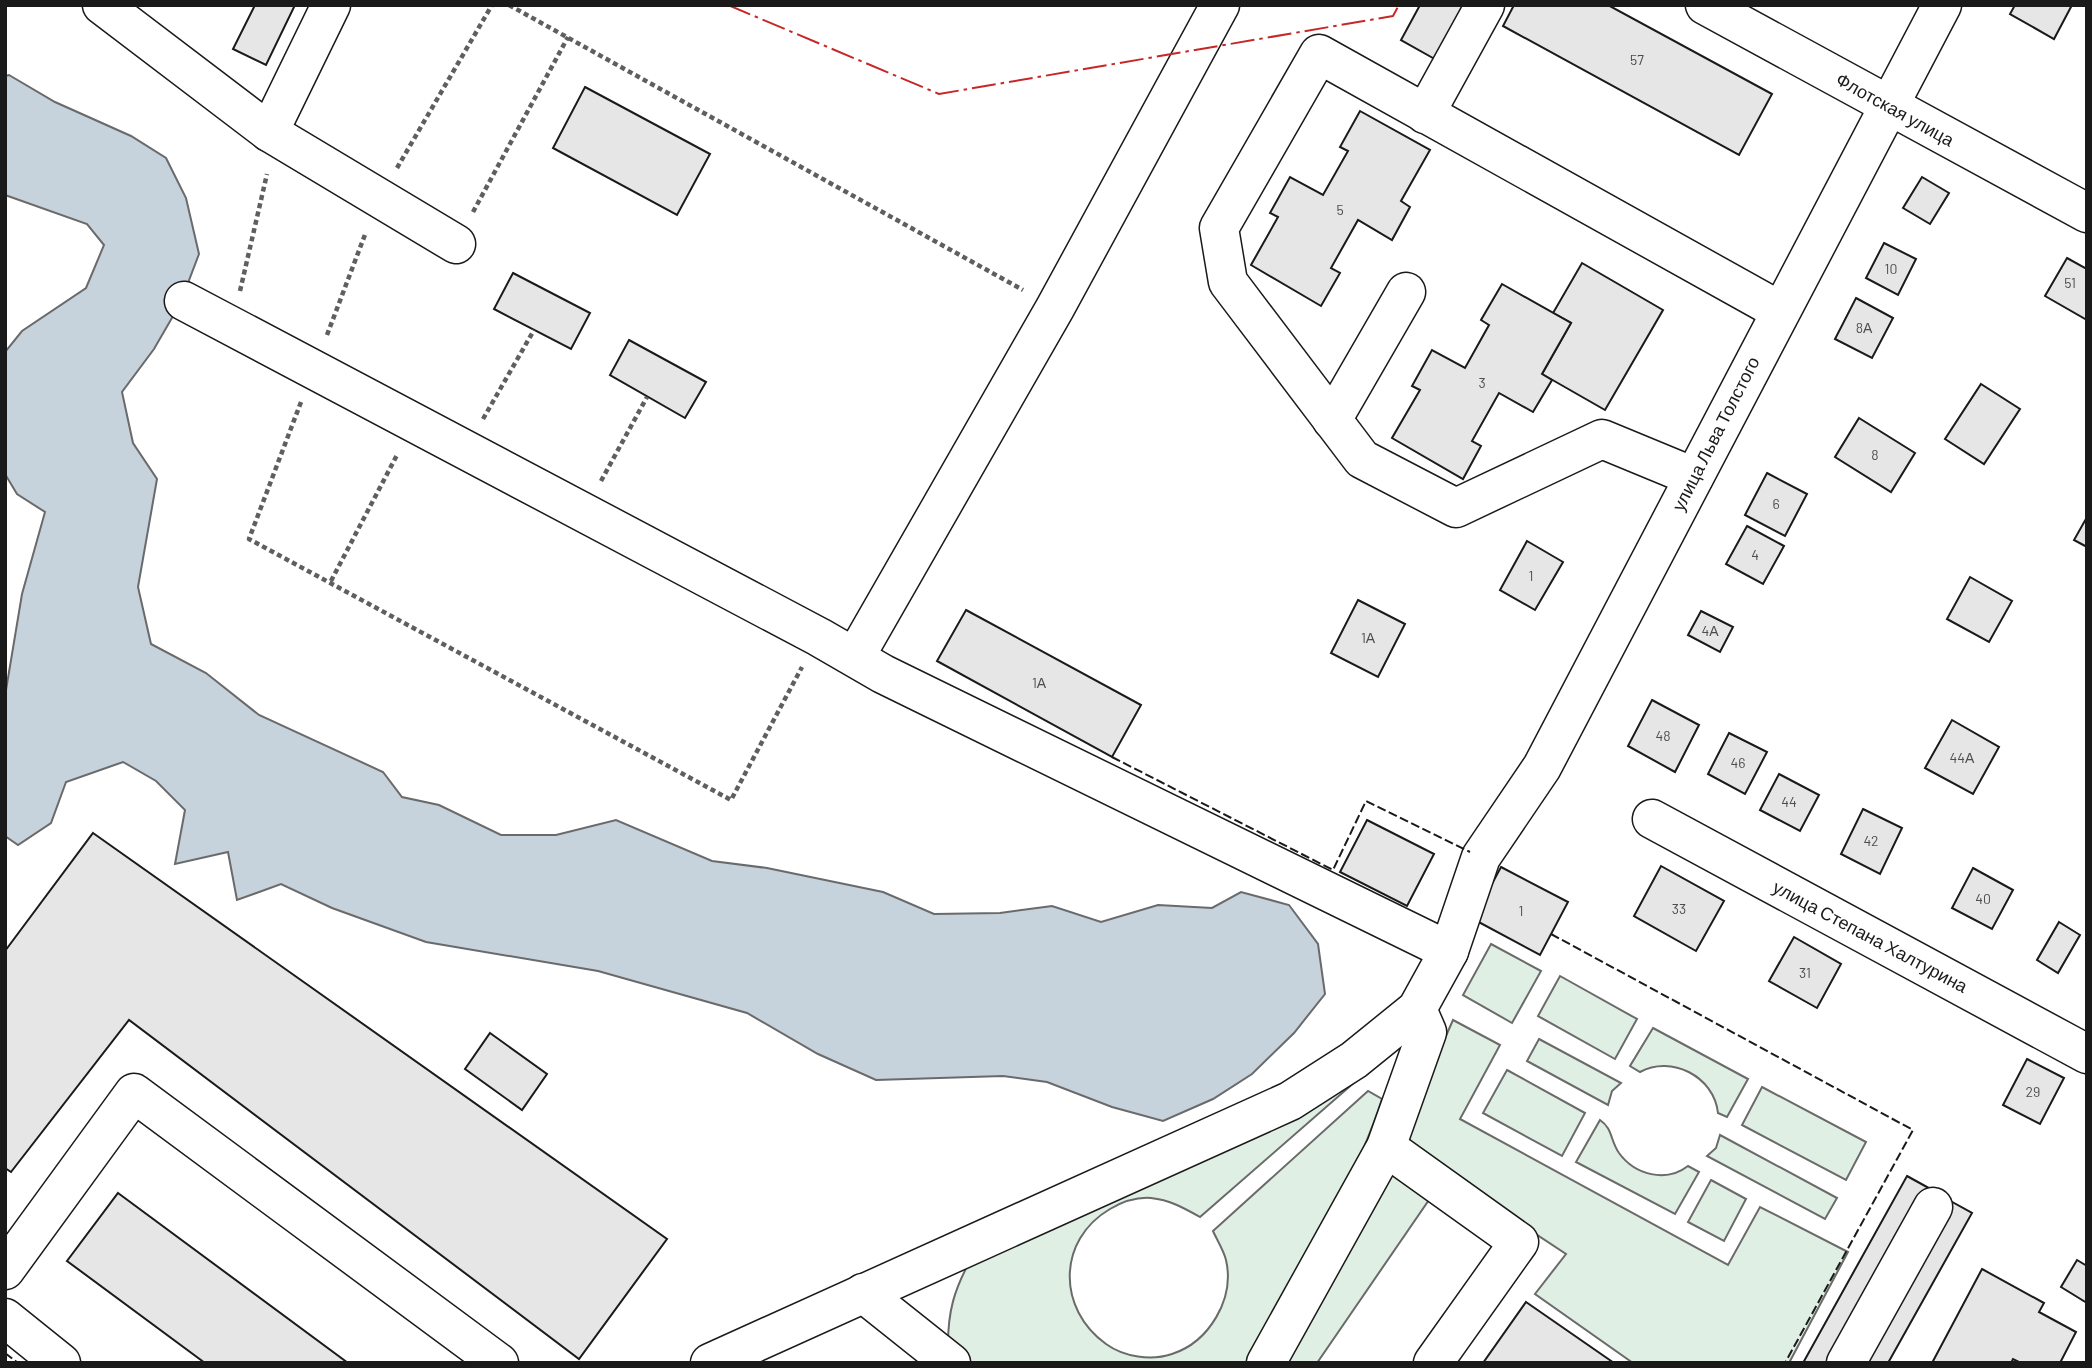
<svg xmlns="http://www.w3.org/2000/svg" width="2092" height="1368" viewBox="0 0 2092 1368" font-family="Barlow,sans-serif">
<rect width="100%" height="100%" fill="#fff"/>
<g fill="#e0efe3" stroke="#6a6a6a" stroke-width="2">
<path d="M1491,944L1541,971L1512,1023L1463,995Z"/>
<path d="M1560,976L1637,1019L1615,1059L1538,1016Z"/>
<path d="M1453,1020L1500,1045L1460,1119L1728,1265L1760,1207L1848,1252L1789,1363H1633L1535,1294L1566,1254L1407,1149L1401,1138Z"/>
<path d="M1653,1028L1748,1079L1727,1117L1718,1113C1714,1076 1671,1055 1640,1072L1630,1066Z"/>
<path d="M1539,1039L1621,1083L1612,1091L1608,1105L1527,1061Z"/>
<path d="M1507,1070L1585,1113L1562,1156L1483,1113Z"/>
<path d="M1356,1081L1200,1217C1184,1208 1170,1200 1151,1198C1137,1197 1122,1202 1110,1209C1057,1240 1057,1309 1106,1344C1124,1357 1151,1361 1172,1354C1209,1342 1235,1299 1226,1260C1224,1251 1217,1240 1213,1231L1368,1091L1382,1099C1352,1192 1295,1278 1246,1363H971L948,1344C948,1312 954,1290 970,1261Z"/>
<path d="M1762,1087L1866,1142L1846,1180L1742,1125Z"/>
<path d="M1600,1120C1613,1129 1610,1140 1619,1153C1635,1175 1666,1183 1688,1166L1699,1172L1675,1214L1576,1162Z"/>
<path d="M1720,1135L1837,1198L1825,1219L1707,1156L1716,1148Z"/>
<path d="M1389,1168L1433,1194L1317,1363H1284Z"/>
<path d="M1711,1180L1746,1199L1724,1241L1688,1222Z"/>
</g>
<path fill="#c6d2dc" stroke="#6a6a6a" stroke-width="2" d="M9,75L55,102L131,136L166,158L186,198L199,254L180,304L154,349L122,392L133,443L157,479L138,587L151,644L206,673L259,715L383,772L402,797L439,805L501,835H556L616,820L712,861L767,868L883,892L934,914L1000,913L1052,906L1101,922L1158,905L1212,908L1241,892L1289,905L1318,944L1325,994L1294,1033L1252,1074L1213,1099L1163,1121L1112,1107L1047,1082L1003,1076L876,1080L818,1054L747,1013L598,971L426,942L332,908L281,884L237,900L228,852L175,864L185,810L156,781L123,762L66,782L51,823L18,845L5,836V696L22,594L45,512L17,494L5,474V352L22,331L86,288L104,245L87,224L5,195V76Z"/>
<g fill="#e6e6e6" stroke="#1a1a1a" stroke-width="2">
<path d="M255,5H295L266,65L233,49Z"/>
<path d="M1420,5H1471L1440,62L1401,40Z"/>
<path d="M1514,5H1608L1772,94L1739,155L1503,26Z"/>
<path d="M2015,5H2072L2054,39L2010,14Z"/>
<path d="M585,87L710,154L677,215L553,148Z"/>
<path d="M1360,111L1430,150L1401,201L1410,207L1392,240L1358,220L1331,268L1340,273L1321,306L1251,265L1278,217L1270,213L1290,177L1323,195L1348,151L1340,147Z"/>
<path d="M1922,177L1949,193L1930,224L1903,208Z"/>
<path d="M1884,243L1916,259L1898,295L1866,278Z"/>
<path d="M2067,258L2087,269V320L2045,296Z"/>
<path d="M1582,263L1663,310L1605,410L1542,374L1571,323L1553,313Z"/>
<path d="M513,273L590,313L571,349L494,309Z"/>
<path d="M1502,284L1571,323L1542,374L1552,380L1533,412L1499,393L1472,441L1481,446L1463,479L1392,438L1420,390L1412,386L1432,350L1465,368L1489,325L1481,320Z"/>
<path d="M1856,298L1893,318L1872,358L1835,339Z"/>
<path d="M629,340L706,382L685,418L610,375Z"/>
<path d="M1981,384L2020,409L1984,464L1945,439Z"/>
<path d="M1859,418L1915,453L1891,492L1835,457Z"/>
<path d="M1767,473L1807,494L1785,536L1745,515Z"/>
<path d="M2087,517V547L2074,540Z"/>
<path d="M1747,526L1784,546L1763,584L1726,564Z"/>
<path d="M1527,541L1563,562L1535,610L1500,590Z"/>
<path d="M1970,577L2012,601L1989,642L1947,619Z"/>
<path d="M1358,600L1405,624L1378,677L1331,653Z"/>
<path d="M966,610L1141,705L1112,757L937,661Z"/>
<path d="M1701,611L1733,627L1720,652L1688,635Z"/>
<path d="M1652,700L1699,725L1675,772L1628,746Z"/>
<path d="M1952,720L1999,747L1973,794L1925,768Z"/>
<path d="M1729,733L1767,752L1745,794L1708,774Z"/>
<path d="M1779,774L1819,795L1800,831L1760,810Z"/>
<path d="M1863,809L1902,828L1880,874L1841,854Z"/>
<path d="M1367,820L1434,854L1407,906L1340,872Z"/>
<path d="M93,833L667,1239L579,1359L129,1020L11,1172L5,1168V951Z"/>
<path d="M1661,866L1724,901L1696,951L1634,916Z"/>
<path d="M1501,867L1568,902L1540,955L1473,919Z"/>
<path d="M1973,868L2013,890L1992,929L1952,908Z"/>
<path d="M2059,922L2080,935L2058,973L2037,960Z"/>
<path d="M1794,937L1841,964L1817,1008L1769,981Z"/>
<path d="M490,1033L547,1074L522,1110L465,1069Z"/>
<path d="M2027,1059L2064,1078L2040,1124L2003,1105Z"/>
<path d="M1907,1176L1936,1192L1841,1363H1803Z"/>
<path d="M118,1193L348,1363H205L67,1261Z"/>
<path d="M1945,1198L1972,1213L1888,1363H1854Z"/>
<path d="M2077,1260L2087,1266V1303L2061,1287Z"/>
<path d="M1982,1269L2044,1303L2039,1312L2076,1332L2060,1363H2021L2013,1359L2011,1363H1932Z"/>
<path d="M1526,1302L1614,1363H1483Z"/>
</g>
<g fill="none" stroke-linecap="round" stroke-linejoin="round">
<defs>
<g id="minor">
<path d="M102,5L269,132L456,244"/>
<path d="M1705,5L2087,213"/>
<path d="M1425,114L1485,5"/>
<path d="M269,132L331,5"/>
<path d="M184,301L819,637L883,674L1449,951"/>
<path d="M1332,420L1406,292"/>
<path d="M1694,477L1602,439L1456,508L1362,459L1228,282L1219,228L1319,54L1780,311"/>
<path d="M855,657L1055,308L1220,5"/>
<path d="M1652,819L2087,1054"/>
<path d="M1386,1147L1519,1242L1433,1363"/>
<path d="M5,1270L134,1093L499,1363"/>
<path d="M863,1293L951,1363"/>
<path d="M5,1318L61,1363"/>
<path d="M710,1363L1290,1101L1354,1060L1417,1009L1449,951L1481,857L1542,767L1942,5"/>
<path d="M1266,1363L1386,1147L1427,1032L1417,1009"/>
<path d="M1846,1363L1933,1207"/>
</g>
</defs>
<use href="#minor" stroke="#1a1a1a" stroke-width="41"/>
<g stroke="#5f5f5f" stroke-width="4.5" stroke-dasharray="5 3.5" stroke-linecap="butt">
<path d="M509,5L1023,290"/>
<path d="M397,168L492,5"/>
<path d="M473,212L568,37"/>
<path d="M240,291L267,174"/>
<path d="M327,335L366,232"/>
<path d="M301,402L249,539L731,800L802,667"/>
<path d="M483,419L534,330"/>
<path d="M601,481L647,397"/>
<path d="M331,581L397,455"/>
</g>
<use href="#minor" stroke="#fff" stroke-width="38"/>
<g stroke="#1a1a1a" stroke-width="2" stroke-dasharray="9 3.5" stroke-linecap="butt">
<path d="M1112,757L1333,870L1366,801L1470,852"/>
<path d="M1551,934L1913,1130L1785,1363"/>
<path d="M5,1353L18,1363"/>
</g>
<path stroke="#c62828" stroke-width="2" stroke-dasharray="24 5 3.5 5" stroke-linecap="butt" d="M728,5L939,94L1393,16L1399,5"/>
</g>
<g text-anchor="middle" stroke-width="5" stroke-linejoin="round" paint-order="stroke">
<g font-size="14" fill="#4d4d4d">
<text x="1637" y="65">57</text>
<text x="1340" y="215">5</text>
<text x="1891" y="274">10</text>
<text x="2070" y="288">51</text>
<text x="1864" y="333">8А</text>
<text x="1482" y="388">3</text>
<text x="1875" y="460">8</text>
<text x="1776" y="509">6</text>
<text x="1755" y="560">4</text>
<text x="1531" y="581">1</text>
<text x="1710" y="636">4А</text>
<text x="1368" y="643">1А</text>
<text x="1039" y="688">1А</text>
<text x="1663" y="741">48</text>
<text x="1962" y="763">44А</text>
<text x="1738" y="768">46</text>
<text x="1789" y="807">44</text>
<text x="1871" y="846">42</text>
<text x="1983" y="904">40</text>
<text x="1679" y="914">33</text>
<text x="1521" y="916">1</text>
<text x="1805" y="978">31</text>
<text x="2033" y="1097">29</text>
</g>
<g font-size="18" fill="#1a1a1a" stroke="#fff">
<text transform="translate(1895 110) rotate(29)" y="6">Флотская улица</text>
<text transform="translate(1716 434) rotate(-63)" y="6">улица Льва Толстого</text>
<text transform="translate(1870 937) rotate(28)" y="6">улица Степана Халтурина</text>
</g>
</g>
<rect width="2092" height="1368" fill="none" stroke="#1a1a1a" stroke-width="14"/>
</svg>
